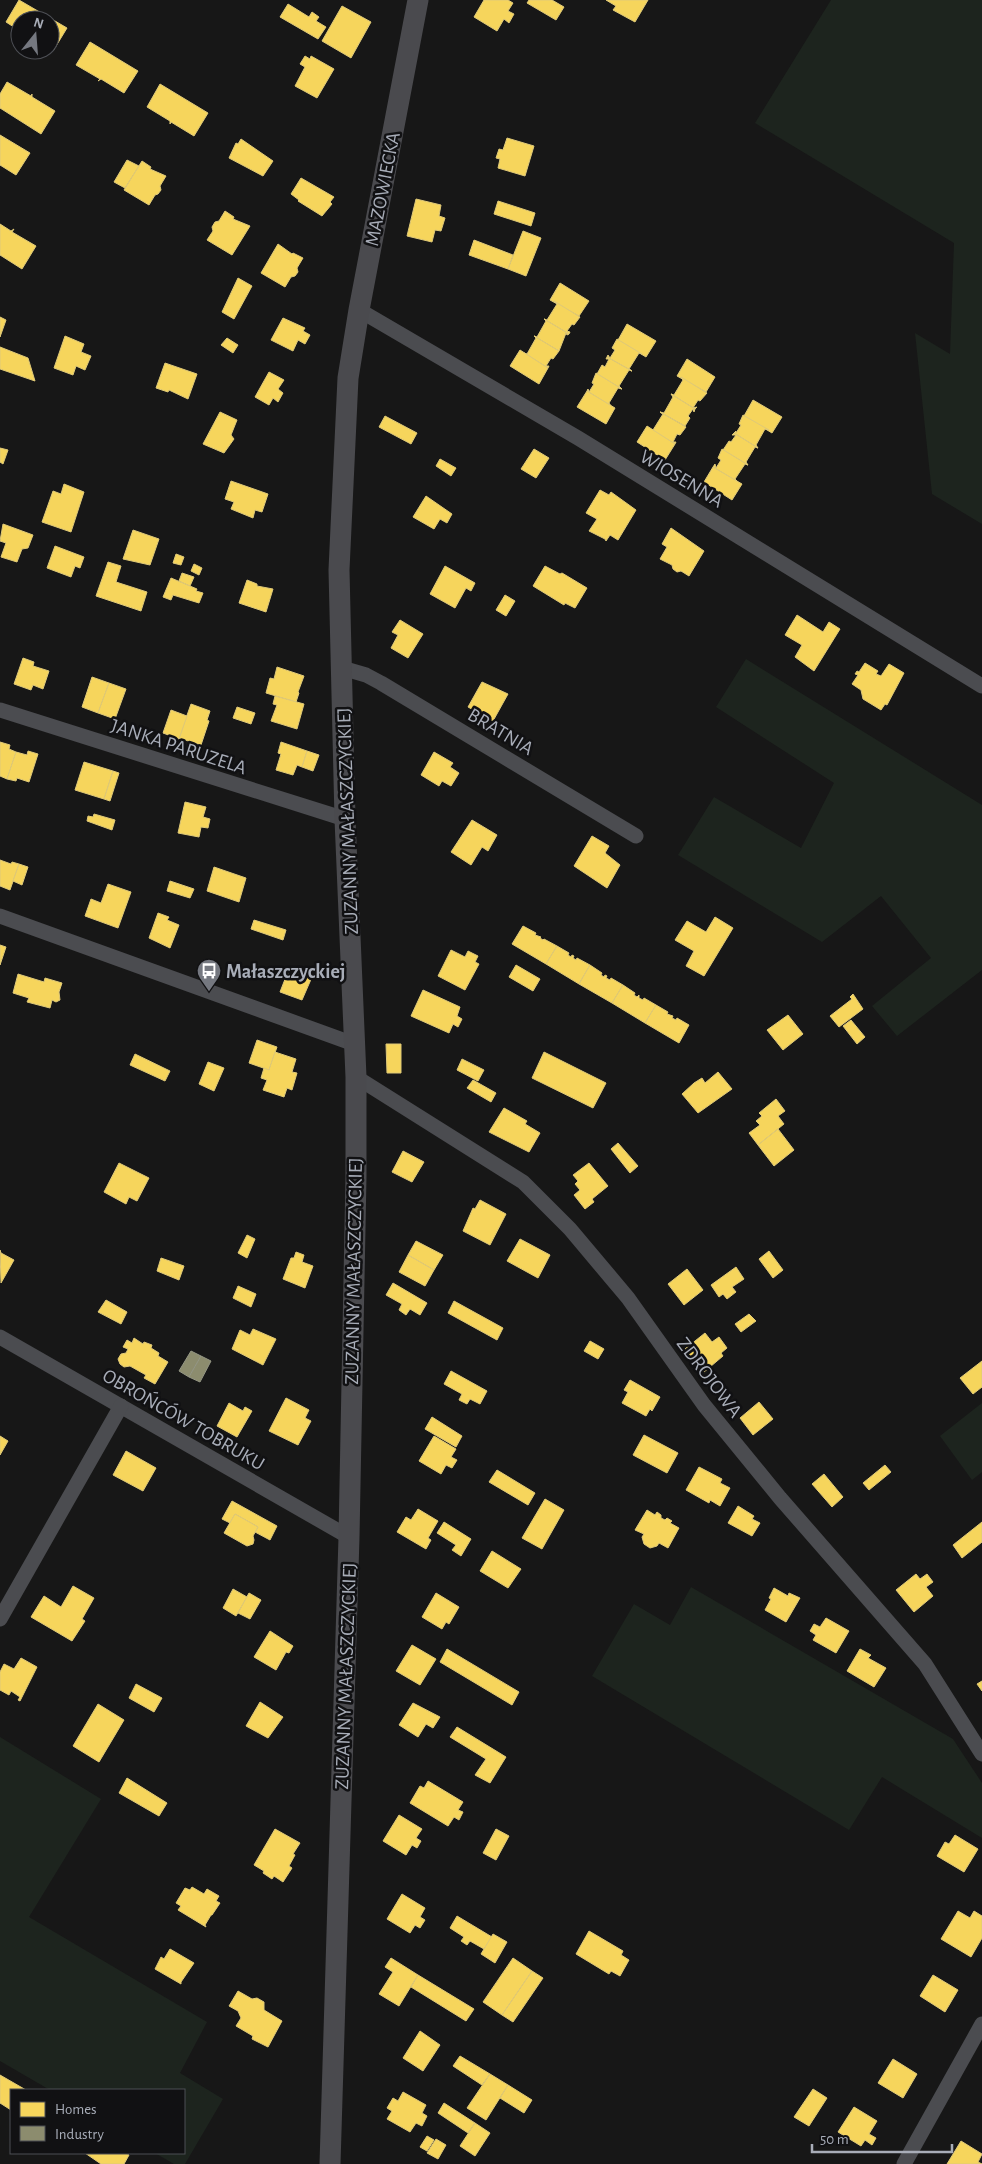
<svg xmlns="http://www.w3.org/2000/svg" width="982" height="2164" viewBox="0 0 982 2164" font-family="'Alegreya Sans',sans-serif">
<rect width="100%" height="100%" fill="#171717"/>
<g fill="#1d241e">
<path d="M831,0H982V524L932,494L915,333L950,354L954,243L755,123Z"/>
<path d="M746,659L982,805V970L897,1036L872,1006L931,958L881,896L822,942L678,855L714,797L801,848L834,783L716,707Z"/>
<path d="M982,1403V1472L972,1480L940,1436Z"/>
<path d="M691,1587L953,1739L982,1783V1838L882,1777L849,1830L592,1676L634,1604L670,1625Z"/>
<path d="M0,1737L101,1799L29,1917L207,2022L180,2073L223,2099L185,2164H174L155,2153H184V2090H50L0,2061Z"/>
</g>
<g fill="#f6d55c" stroke="#dfc978">
<path d="M19,0L67,28L53,51L50,49V20H20V31L6,22Z"/>
<path d="M484,0H508L513,3L508,11L514,14L509,23L504,19L497,31L474,17Z"/>
<path d="M529,0H552L564,7L556,20L527,3Z"/>
<path d="M606,0H648L635,22L613,10L616,6Z"/>
<path d="M288,4L309,17L312,12L319,17L316,21L326,27L318,39L280,17Z"/>
<path d="M342,6L371,22L351,58L322,41Z"/>
<path d="M90,42L138,71L124,93L101,79L98,81L100,79L76,65Z"/>
<path d="M305,56L310,59L311,56L334,69L317,98L295,86L305,67L300,64Z"/>
<path d="M7,82L31,96L32,94V97L55,111L41,134L0,108V94Z"/>
<path d="M160,84L208,113L194,136L171,122L170,124V121L147,107Z"/>
<path d="M0,135L30,153L16,175L0,165Z"/>
<path d="M507,138L534,146L525,176L498,168L500,159L496,158L499,149L503,150Z"/>
<path d="M241,139L273,161L263,176L229,158L236,143L238,144Z"/>
<path d="M127,160L139,166L125,188L114,182Z"/>
<path d="M142,161L151,167L150,169L166,176L160,186L161,190L158,194L155,195L149,205L124,190Z"/>
<path d="M301,178L334,197L330,202L332,204L322,216L298,201L299,200L291,194Z"/>
<path d="M416,199L441,205L439,216L445,218L441,231L435,230L432,242L407,236Z"/>
<path d="M498,201L535,213L531,226L494,214Z"/>
<path d="M225,211L234,217L233,219L250,226L232,255L207,240L213,231L212,227L215,222L219,221Z"/>
<path d="M0,224L11,231L14,229L12,232L36,246L22,269L0,255Z"/>
<path d="M523,231L541,238L526,276L508,269Z"/>
<path d="M474,240L513,255L508,269L469,255Z"/>
<path d="M278,244L292,254L293,253L303,258L297,268L298,272L295,276L291,277L285,287L261,273Z"/>
<path d="M238,278L252,286L234,319L222,312Z"/>
<path d="M560,283L589,301L579,316L550,300Z"/>
<path d="M554,301L580,317L574,325L572,324L567,331L570,332L569,334L544,319L547,320L557,304Z"/>
<path d="M0,317L6,320L0,337Z"/>
<path d="M283,318L305,328L303,331L310,335L305,344L298,340L293,351L271,340Z"/>
<path d="M544,319L569,334L567,335L566,333L559,351L534,336L537,337L546,321Z"/>
<path d="M627,324L656,341L646,357L618,340Z"/>
<path d="M65,336L84,344L81,352L91,356L85,370L76,366L73,375L54,368Z"/>
<path d="M534,336L559,351L553,359L551,358L546,366H549L548,368L524,353L527,354L536,338Z"/>
<path d="M227,338L238,345L233,353L221,345Z"/>
<path d="M617,339L642,354L639,353L629,369L632,371L607,357L608,355L610,358L615,350L612,348Z"/>
<path d="M0,347L28,358L35,381L0,369Z"/>
<path d="M520,350L548,368L539,384L510,366Z"/>
<path d="M607,357L632,371L629,370L619,386L622,389L597,374L602,365L605,367L609,359H606Z"/>
<path d="M687,359L715,377L706,392L677,376Z"/>
<path d="M165,363L197,374L188,399L169,390L168,392L156,388Z"/>
<path d="M269,372L284,380L278,389L283,393L278,402L273,398L269,405L255,397Z"/>
<path d="M596,373L622,389L618,388L609,403L611,406L587,391L588,389L589,392L594,384L592,383Z"/>
<path d="M681,377L707,393L700,401L698,400L693,408L697,407L695,409L671,394L674,395L683,380Z"/>
<path d="M587,391L615,408L606,424L577,407Z"/>
<path d="M671,394L695,409L694,412L693,409L688,416L690,418L685,426L660,412L664,413L673,397Z"/>
<path d="M753,400L782,417L772,433L744,416Z"/>
<path d="M220,412L237,420L231,435L234,439L224,453L203,444Z"/>
<path d="M660,412L686,427L680,435L677,434L673,442H676L675,444L650,429L653,430L663,414Z"/>
<path d="M743,415L769,430L765,429L756,445L758,448L734,433L736,431V433L741,425L739,424Z"/>
<path d="M385,416L417,433L411,444L379,427Z"/>
<path d="M647,426L675,444L665,460L637,442Z"/>
<path d="M734,433L758,448L755,447L746,462L748,465L723,450L729,441L731,442L736,435H732Z"/>
<path d="M0,448L8,450L3,464L0,462Z"/>
<path d="M534,449L549,458L536,478L521,469Z"/>
<path d="M722,449L748,465L745,464L735,479L738,482L713,467L715,464L716,468L721,460L718,458Z"/>
<path d="M440,459L456,468L451,476L436,466Z"/>
<path d="M713,467L742,484L732,500L704,482Z"/>
<path d="M231,481L268,494L262,512L255,510L253,518L231,509L234,502L225,499Z"/>
<path d="M64,484L84,492L71,532L42,522L53,491L61,494Z"/>
<path d="M600,490L609,495L611,492L636,510L618,540L610,535L606,541L605,539L589,531L597,519L586,513Z"/>
<path d="M426,496L452,514L447,523L440,519L434,529L413,517Z"/>
<path d="M3,524L33,535L28,548L22,549L17,562L1,557L6,543L0,541Z"/>
<path d="M671,528L704,551L689,576L681,571L677,572L673,569L672,565L660,559L667,547L662,544Z"/>
<path d="M133,530L159,539L150,565L123,559Z"/>
<path d="M55,546L84,557L80,568L75,566L71,577L47,568Z"/>
<path d="M176,554L184,557L181,565L173,563Z"/>
<path d="M108,562L121,566L116,582L147,592L141,611L96,596Z"/>
<path d="M194,564L202,568L199,575L191,571Z"/>
<path d="M445,566L475,583L471,591L466,588L455,608L430,594Z"/>
<path d="M545,566L560,574L562,573L587,588L575,608L565,603L564,605L533,586Z"/>
<path d="M182,573L194,577L190,586L179,581Z"/>
<path d="M171,578L197,589L196,591L203,593L199,603L173,595L171,600L163,597Z"/>
<path d="M247,580L257,584V586L273,589L266,612L239,603Z"/>
<path d="M505,595L515,601L506,616L496,610Z"/>
<path d="M797,615L823,632L829,622L840,629L814,671L795,657L802,645L785,635Z"/>
<path d="M400,620L423,634L408,658L391,648L398,635L392,632Z"/>
<path d="M23,658L34,662L33,666L49,671L43,689L33,685L31,690L14,684Z"/>
<path d="M865,663L878,671L876,674L881,676L889,664L904,673L887,705L885,704L881,710L863,699L861,690L852,684L858,675L855,674L857,671L859,672Z"/>
<path d="M277,667L304,676L298,692L299,693L296,702L266,693L270,678L274,679Z"/>
<path d="M92,677L109,683L98,713L82,707Z"/>
<path d="M482,682L508,694L493,721L468,707Z"/>
<path d="M109,683L126,689L115,719L98,713Z"/>
<path d="M275,696L304,704L297,729L271,721L277,705L273,704Z"/>
<path d="M191,704L210,711L207,720L209,721L201,745L179,738Z"/>
<path d="M237,707L255,713L251,724L233,718Z"/>
<path d="M171,710L187,716L179,739L163,733Z"/>
<path d="M0,742L10,745L9,749L16,752L7,779L0,776Z"/>
<path d="M281,742L307,751L302,767L297,765L293,775L276,770L281,754L278,753Z"/>
<path d="M28,751L38,754L29,782L17,778L16,781L7,779L16,752L27,755Z"/>
<path d="M307,751L319,755L313,771L302,767Z"/>
<path d="M434,752L453,763L450,767L459,773L451,786L442,781L439,786L421,775Z"/>
<path d="M84,762L113,771L104,799L75,790Z"/>
<path d="M113,771L119,773L110,801L104,799Z"/>
<path d="M185,802L206,807L203,817L210,819L208,828L201,827L199,837L178,833Z"/>
<path d="M94,814L115,820L112,830L87,821L88,816L93,817Z"/>
<path d="M472,820L497,835L488,851L482,847L471,865L451,852Z"/>
<path d="M592,836L609,846L605,853L620,865L607,888L574,866Z"/>
<path d="M0,860L11,864L12,862L19,864L10,890L0,886Z"/>
<path d="M19,864L28,867L22,885L13,881Z"/>
<path d="M214,867L246,878L239,902L207,891Z"/>
<path d="M170,881L194,889L190,898L167,891Z"/>
<path d="M108,884L131,892L118,928L85,916L91,899L101,903Z"/>
<path d="M158,913L169,917L167,920L179,925L170,948L149,938Z"/>
<path d="M715,917L733,928L704,976L686,966L694,951L675,940L687,921L706,932Z"/>
<path d="M254,920L286,930L283,940L251,929Z"/>
<path d="M523,926L536,933L535,935L541,937L540,938L543,940L544,939L557,946L546,964L512,944Z"/>
<path d="M0,945L6,947L0,965Z"/>
<path d="M557,946L569,953L568,955L571,957L572,955L574,956L573,958L576,960L577,958L590,965L579,984L546,964Z"/>
<path d="M451,950L465,957L468,951L478,956L475,962L479,964L465,990L438,976Z"/>
<path d="M516,965L540,979L533,991L509,977Z"/>
<path d="M590,965L602,973L601,975L604,977L605,975L607,976L606,978L610,980L611,978L623,985L612,1003L579,984Z"/>
<path d="M289,969L312,977L302,1000L280,992Z"/>
<path d="M18,974L44,982L45,978L62,983L59,992L60,1000L56,1002L52,1000L50,1008L27,1002L29,998L13,993Z"/>
<path d="M623,985L635,993L634,995L637,997L639,995V998L643,1000L644,998L656,1005L645,1023L612,1003Z"/>
<path d="M423,990L460,1007L457,1016L462,1019L458,1027L453,1024L449,1033L411,1016Z"/>
<path d="M853,994L863,1009L839,1027L830,1016L852,999L850,997Z"/>
<path d="M656,1005L668,1012L667,1014L673,1016L672,1018L676,1020L677,1018L689,1025L679,1043L645,1023Z"/>
<path d="M788,1015L803,1034L783,1050L767,1030Z"/>
<path d="M851,1020L865,1037L857,1044L843,1026Z"/>
<path d="M257,1040L277,1047L269,1070L249,1063Z"/>
<path d="M386,1044H401V1073H387Z"/>
<path d="M275,1052L296,1059L292,1072L297,1073L292,1090L287,1088L284,1097L263,1090L267,1080L261,1078L264,1068L269,1070Z"/>
<path d="M544,1052L606,1083L593,1108L532,1078Z"/>
<path d="M135,1054L170,1071L165,1081L130,1065Z"/>
<path d="M462,1059L484,1070L478,1081L457,1070Z"/>
<path d="M208,1062L224,1068L214,1091L199,1084Z"/>
<path d="M718,1072L732,1089L698,1113L682,1094L694,1083L702,1078L705,1083Z"/>
<path d="M473,1080L496,1093L491,1102L467,1088Z"/>
<path d="M776,1099L785,1111L778,1116L784,1124L758,1145L749,1133L760,1125L756,1121L762,1116L759,1113Z"/>
<path d="M504,1108L527,1121L525,1124L540,1133L529,1152L489,1132Z"/>
<path d="M778,1129L794,1150L774,1166L758,1145Z"/>
<path d="M618,1143L638,1166L630,1173L611,1149Z"/>
<path d="M403,1151L424,1162L412,1182L392,1172Z"/>
<path d="M119,1163L149,1178L137,1201L129,1197L126,1204L104,1192Z"/>
<path d="M589,1163L608,1186L592,1199L594,1202L585,1209L574,1195L580,1190L575,1184L578,1181L573,1175Z"/>
<path d="M480,1200L506,1214L490,1245L463,1231L473,1208L475,1209Z"/>
<path d="M247,1235L255,1239L247,1258L238,1253Z"/>
<path d="M520,1239L550,1255L538,1278L507,1261Z"/>
<path d="M416,1241L443,1255L434,1270L408,1255Z"/>
<path d="M0,1250L1,1253L14,1260L1,1283Z"/>
<path d="M769,1251L783,1270L773,1278L759,1259Z"/>
<path d="M296,1252L304,1255L302,1262L313,1266L305,1288L283,1279L291,1258H294Z"/>
<path d="M408,1255L434,1270L425,1286L399,1272Z"/>
<path d="M161,1258L184,1266L179,1280L157,1271Z"/>
<path d="M736,1267L744,1279L732,1287L736,1292L727,1299L723,1294L719,1297L711,1285Z"/>
<path d="M687,1269L703,1290L684,1305L668,1284Z"/>
<path d="M393,1283L427,1303L420,1315L410,1309L406,1315L399,1310L402,1304L386,1295Z"/>
<path d="M238,1286L256,1294L251,1307L233,1298Z"/>
<path d="M106,1300L127,1312L121,1324L98,1312Z"/>
<path d="M454,1301L503,1328L497,1340L448,1313Z"/>
<path d="M749,1314L756,1321L741,1332L735,1324Z"/>
<path d="M253,1329L276,1339L263,1365L232,1349L240,1330L250,1335Z"/>
<path d="M705,1333L712,1342L719,1337L727,1348L721,1353L723,1356L704,1372L685,1349Z"/>
<path d="M134,1338L143,1344L144,1342L152,1345L151,1348L159,1353L158,1356L168,1362L155,1384L144,1378L146,1375L130,1366L124,1367L120,1364L118,1359L121,1354L126,1353L128,1349L123,1347L127,1340L132,1343Z"/>
<path d="M590,1341L604,1349L598,1359L584,1351Z"/>
<path d="M982,1361V1387L973,1394L960,1378Z"/>
<path d="M451,1371L487,1391L480,1404L470,1399L467,1404L459,1400L462,1394L444,1384Z"/>
<path d="M630,1380L660,1397L652,1411L650,1409L646,1416L622,1403L628,1392L624,1390Z"/>
<path d="M286,1398L309,1410L305,1418L311,1421L298,1445L269,1431Z"/>
<path d="M759,1402L773,1419L753,1435L740,1418Z"/>
<path d="M229,1403L243,1411L245,1407L252,1411L237,1437L217,1426Z"/>
<path d="M432,1417L462,1436L456,1447L425,1429Z"/>
<path d="M644,1435L678,1453L667,1473L633,1455Z"/>
<path d="M0,1436L8,1441L0,1455Z"/>
<path d="M434,1436L456,1449L451,1457L457,1460L452,1468L446,1465L441,1474L419,1461Z"/>
<path d="M126,1451L156,1468L143,1491L113,1475Z"/>
<path d="M885,1465L891,1472L869,1490L863,1483Z"/>
<path d="M699,1467L722,1479L720,1483L730,1488L720,1506L710,1500L709,1503L686,1490Z"/>
<path d="M497,1470L535,1493L528,1505L489,1482Z"/>
<path d="M824,1474L843,1497L832,1507L812,1484Z"/>
<path d="M545,1499L564,1510L542,1549L522,1538Z"/>
<path d="M232,1501L277,1526L270,1540L255,1532L258,1527L235,1514L230,1523L222,1519Z"/>
<path d="M738,1506L754,1516L752,1519L760,1523L752,1536L728,1523Z"/>
<path d="M418,1509L438,1521L428,1538L431,1540L426,1549L397,1532L406,1517L411,1520Z"/>
<path d="M647,1510L655,1515L657,1512L661,1515V1518L665,1520L667,1518L672,1521L670,1523L679,1528L668,1548L659,1543L657,1546L650,1548L644,1544L642,1537L644,1534L635,1530Z"/>
<path d="M235,1514L258,1527L253,1536L254,1540L253,1544L247,1546L224,1533Z"/>
<path d="M444,1522L471,1539L461,1556L452,1550L456,1545L437,1533Z"/>
<path d="M982,1522V1542L962,1558L953,1545Z"/>
<path d="M492,1551L521,1569L508,1588L480,1571Z"/>
<path d="M916,1574L920,1579L927,1574L933,1582L926,1587L933,1596L914,1612L896,1590Z"/>
<path d="M73,1586L94,1598L82,1619L85,1621L72,1641L31,1617L44,1596L61,1607Z"/>
<path d="M774,1588L788,1596L789,1593L800,1598L786,1622L765,1610L771,1599L769,1598Z"/>
<path d="M233,1589L247,1597L236,1616L223,1608Z"/>
<path d="M249,1593L261,1600L250,1619L238,1613Z"/>
<path d="M436,1593L459,1607L449,1624L446,1622L442,1629L422,1617Z"/>
<path d="M826,1618L849,1631L836,1653L813,1640L816,1635L810,1631L814,1624L820,1627Z"/>
<path d="M270,1631L293,1646L289,1653L286,1652L276,1670L254,1657Z"/>
<path d="M412,1645L436,1659L420,1685L396,1671Z"/>
<path d="M447,1649L519,1692L512,1705L440,1662Z"/>
<path d="M860,1649L871,1655L868,1658L886,1668L874,1687L847,1671Z"/>
<path d="M21,1658L37,1667L20,1701L18,1700L20,1697L11,1691L9,1695L0,1690V1672L4,1664L14,1669Z"/>
<path d="M982,1681V1691L977,1684Z"/>
<path d="M136,1684L162,1698L154,1712L129,1698Z"/>
<path d="M260,1702L283,1717L268,1738L246,1726Z"/>
<path d="M413,1703L440,1717L433,1728L426,1724L418,1737L399,1725Z"/>
<path d="M98,1704L124,1720L99,1762L73,1746Z"/>
<path d="M457,1727L506,1757L490,1783L475,1775L486,1759L450,1737Z"/>
<path d="M127,1778L167,1803L159,1816L119,1793Z"/>
<path d="M428,1781L463,1802L458,1810L463,1812L459,1820L454,1817L448,1826L410,1803L420,1786L424,1788Z"/>
<path d="M399,1815L422,1829L416,1838L421,1841L417,1848L412,1845L406,1855L383,1841Z"/>
<path d="M275,1829L300,1843L293,1854L295,1855L289,1866L292,1868L283,1882L274,1876L272,1879L263,1873L264,1871L254,1865Z"/>
<path d="M496,1829L509,1836L496,1860L483,1853Z"/>
<path d="M955,1835L978,1849L964,1872L937,1856L945,1842L949,1844Z"/>
<path d="M192,1887L204,1894L207,1889L219,1896L216,1901L220,1903L212,1915H211L205,1925L206,1927L178,1910L181,1906L176,1903L185,1888L190,1890Z"/>
<path d="M402,1894L425,1908L420,1917L425,1920L420,1928L415,1925L410,1933L387,1919Z"/>
<path d="M958,1911L970,1918L974,1911L982,1916V1938L971,1957L941,1939Z"/>
<path d="M457,1916L492,1937L484,1949L470,1941L467,1945L461,1941L464,1937L450,1928Z"/>
<path d="M589,1931L623,1951L621,1955L629,1960L620,1976L611,1971L609,1974L576,1954Z"/>
<path d="M493,1934L507,1942L495,1963L481,1954Z"/>
<path d="M170,1949L194,1963L181,1982V1984L155,1969L161,1957L164,1959Z"/>
<path d="M391,1958L418,1975L399,2006L379,1994L393,1972L385,1967Z"/>
<path d="M513,1958L532,1971L502,2015L483,2002Z"/>
<path d="M532,1971L543,1978L513,2022L502,2015Z"/>
<path d="M418,1975L474,2009L466,2021L411,1987Z"/>
<path d="M933,1975L958,1990L945,2012L920,1996Z"/>
<path d="M238,1991L252,1999L257,1998L264,2002V2010L282,2021L268,2047L252,2039L253,2036L236,2026L241,2018L238,2011L229,2006Z"/>
<path d="M420,2031L440,2045L423,2071L403,2058Z"/>
<path d="M460,2056L490,2074L482,2085L453,2066Z"/>
<path d="M893,2059L917,2074L903,2098L878,2083Z"/>
<path d="M490,2074L508,2085L486,2120L467,2108Z"/>
<path d="M0,2075L26,2090H11V2110L0,2103Z"/>
<path d="M508,2085L532,2100L524,2113L500,2098Z"/>
<path d="M813,2089L827,2098L809,2126L794,2117Z"/>
<path d="M403,2092L426,2105L422,2113L427,2116L422,2126L416,2123L410,2132L387,2119L392,2111L387,2108L393,2098L398,2101Z"/>
<path d="M444,2103L475,2123L468,2133L438,2113Z"/>
<path d="M854,2107L877,2121L869,2134L876,2138L872,2145L865,2140L861,2146L838,2132Z"/>
<path d="M475,2123L490,2133L475,2156L460,2146Z"/>
<path d="M427,2136L434,2140L427,2151L420,2147Z"/>
<path d="M436,2139L446,2145L438,2159L427,2153Z"/>
<path d="M961,2141L982,2154L978,2162L982,2164H947Z"/>
<path d="M85,2153H126L129,2155L124,2164H101Z"/>
</g>
<g fill="#8c8c6e" stroke="#949684">
<path d="M191,1351L201,1356L189,1377L179,1371Z"/>
<path d="M201,1356L211,1361L200,1382L189,1377Z"/>
</g>
<g fill="none" stroke-linecap="round" stroke-linejoin="round">
<g stroke="#4b4c50" stroke-width="15">
<path d="M359,310L578,438L982,686"/>
<path d="M342,668L366,675L381,683L636,836"/>
<path d="M0,710L345,819"/>
<path d="M0,916L354,1044"/>
<path d="M356,1077L523,1182L570,1229L628,1298L704,1405L780,1498L925,1664L982,1754"/>
<path d="M0,1337L349,1537"/>
<path d="M0,1619L121,1406"/>
<path d="M904,2164L982,2024"/>
</g>
<path stroke="#4a4a4e" stroke-width="21" d="M330,2164L349,1537L356,1176V1077L345,819L339,570L348,378L359,310L418,0"/>
</g>
<defs>
<symbol id="bus-pin" viewBox="-11 -11 22 30"><path d="M0 17L-7.5 6A9.5 9.5 0 1 1 7.5 6Z" fill="#757880" stroke="#111113"/><path d="M-5-6H5V4H4V6H2V4H-2V6H-4V4H-5ZM-3.5-4V0h7V-4ZM-3.5 1.2v1.5H-2V1.2ZM2 1.2v1.5H3.5V1.2Z" fill="#fff"/></symbol>
</defs>
<g fill-rule="evenodd">
<use href="#bus-pin" x="195" y="957" width="28" height="38"/>
</g>
<g text-anchor="middle" stroke-width="5" stroke-linejoin="round" paint-order="stroke">
<g font-size="20" fill="#a8adb8" stroke="#111113">
<text transform="translate(382 189) rotate(-79)" y="7">MAZOWIECKA</text>
<text transform="translate(682 478) rotate(31)" y="7">WIOSENNA</text>
<text transform="translate(501 731) rotate(31)" y="7">BRATNIA</text>
<text transform="translate(179 746) rotate(18)" y="7">JANKA PARUZELA</text>
<text transform="translate(347 821) rotate(-92)" y="7">ZUZANNY MAŁASZCZYCKIEJ</text>
<text transform="translate(353 1271) rotate(-89)" y="7">ZUZANNY MAŁASZCZYCKIEJ</text>
<text transform="translate(710 1377) rotate(53)" y="7">ZDROJOWA</text>
<text transform="translate(184 1419) rotate(30)" y="7">OBROŃCÓW TOBRUKU</text>
<text transform="translate(345 1676) rotate(-88)" y="7">ZUZANNY MAŁASZCZYCKIEJ</text>
</g>
<g font-size="20" font-weight="bold" fill="#a8adb8" stroke="#111113" text-anchor="start">
<text x="226" y="978">Małaszczyckiej</text>
</g>
</g>
<rect x="10" y="2089" width="175" height="65" fill="#111113" stroke="#4d4f55"/>
<rect x="20" y="2102" width="25" height="15" fill="#f6d55c" stroke="#4d4f55"/>
<text x="55" y="2114" font-size="15" fill="#a8adb8">Homes</text>
<rect x="20" y="2126" width="25" height="15" fill="#8c8c6e" stroke="#4d4f55"/>
<text x="55" y="2139" font-size="15" fill="#a8adb8">Industry</text>
<g transform="translate(35 35) rotate(17)"><circle r="24" fill="#111113" stroke="#4d4f55"/>
<path d="M0-4L9 19L0 12L-9 19Z" fill="#757880"/>
<text y="-8" font-size="14" font-weight="bold" text-anchor="middle" fill="#a8adb8">N</text>
</g>
<path d="M812 2144v8h140v-8" fill="none" stroke="#a8adb8" stroke-width="2.5"/>
<text x="820" y="2144" font-size="15" fill="#a8adb8" stroke="#111113" stroke-width="4" paint-order="stroke">50 m</text>
</svg>
